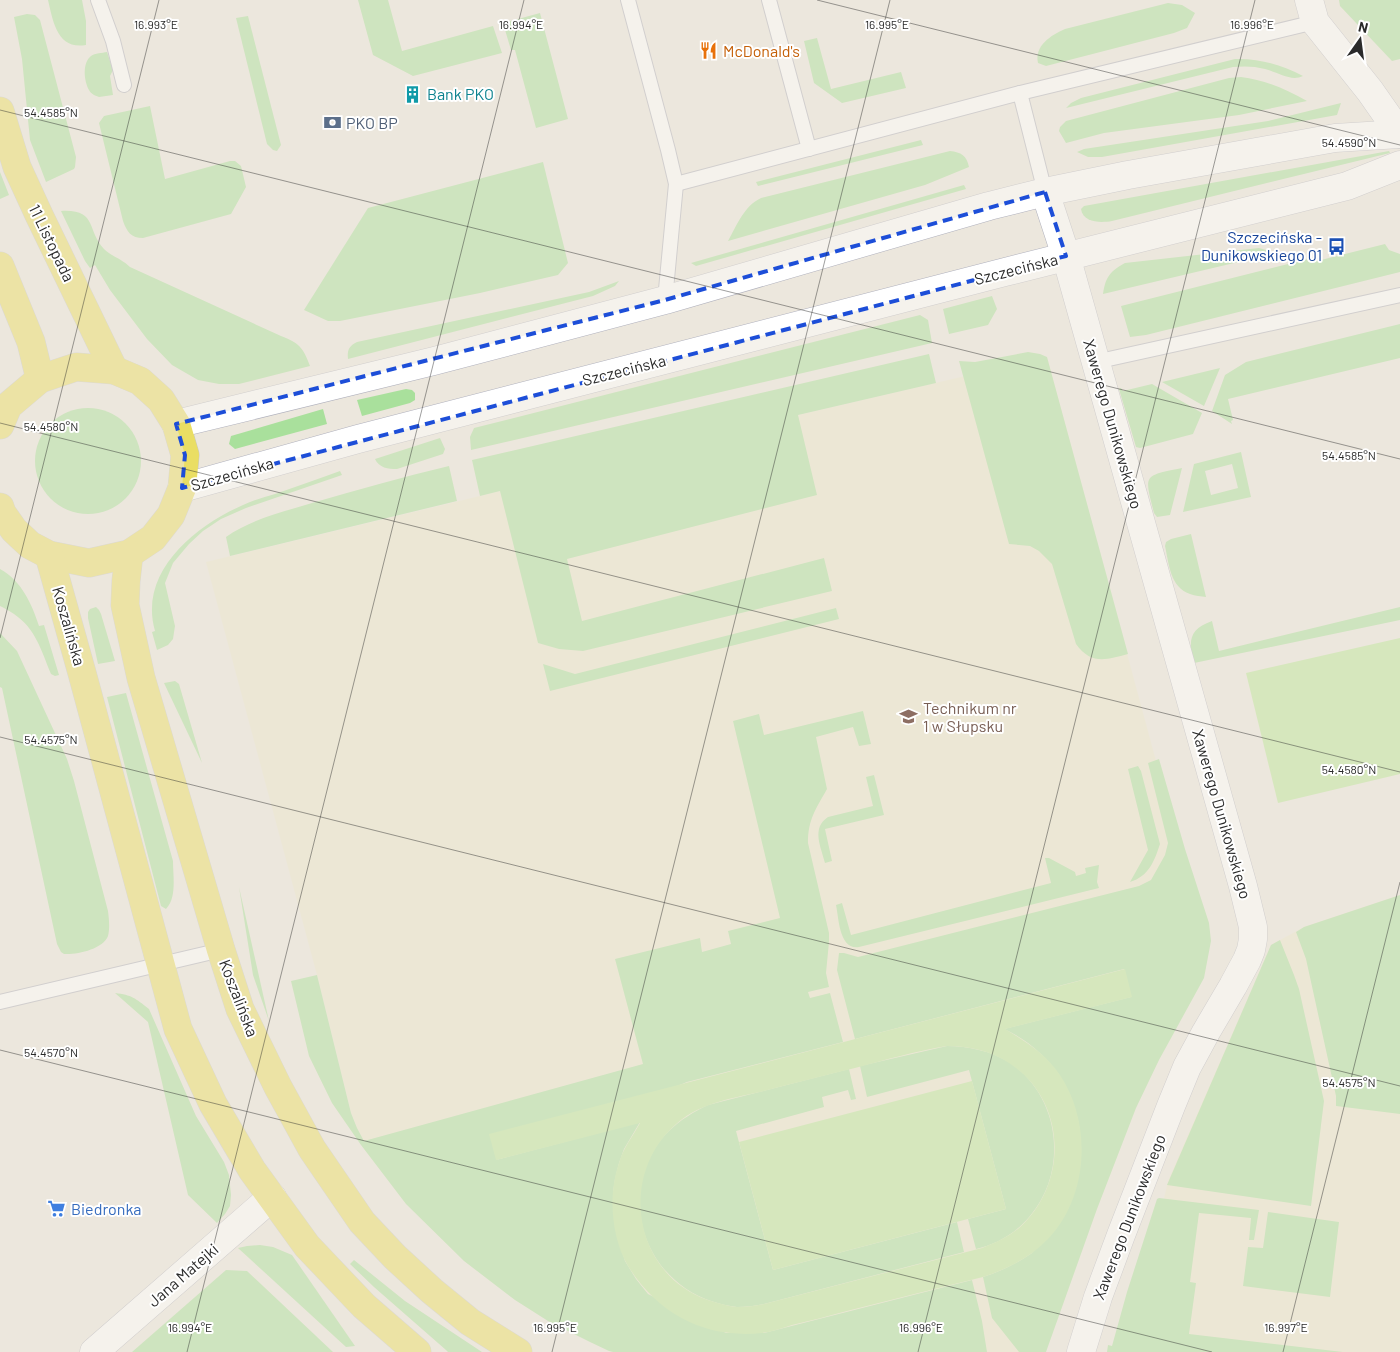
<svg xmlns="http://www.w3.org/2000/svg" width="1400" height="1352" viewBox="0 0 1400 1352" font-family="Barlow,sans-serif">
<rect width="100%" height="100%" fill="#ece7dd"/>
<g fill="#ece7cd">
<path d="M1047,357L1180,850L1031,1352H677L364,1141L357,1128L351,1113L317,975L206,562L480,496L798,415Z"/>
<path d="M1400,895V1352H1131L1133,1336L1168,1181L1271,945L1304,927Z"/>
</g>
<g fill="#a9e09c" fill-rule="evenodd">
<path d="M48,0H82L86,21V45C57,50 53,21 48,0Z"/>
<path d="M358,0H388L402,51L493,26L502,53L413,76L373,55Z"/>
<path d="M1339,0H1400V59L1392,61L1340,6Z"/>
<path d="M1168,3L1182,5L1195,13L1187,28L1174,33L1046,66L1038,63C1034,46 1051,35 1065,29Z"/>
<path d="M540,13L568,119L536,128L515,50H511L503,23Z"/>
<path d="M27,14L35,15L40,20L76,157L75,167L74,169L46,182L30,140L22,59L14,17Z"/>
<path d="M248,16L281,145L277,151L273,150L267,144L236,18Z"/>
<path d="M817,38L831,89L901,72L906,88L842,103L814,83L804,41Z"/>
<path d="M107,52L113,70L110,76L113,95L99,97C96,96 91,94 89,90C84,81 82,63 91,56C95,53 102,53 107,52Z"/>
<path d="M1235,59C1259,58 1282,65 1303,76C1291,82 1277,72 1265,69C1254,66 1244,66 1233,67L1066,108L1071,103L1081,98Z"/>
<path d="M1241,77C1265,80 1286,89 1307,101L1239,115L1104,133L1066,143L1059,131L1060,127L1066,121L1229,78Z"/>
<path d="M1341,103L1337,115L1102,157H1088L1077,152L1084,149L1268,121Z"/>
<path d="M150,106L165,179L230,161H235L241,166L246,187L231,214L143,238C131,238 127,232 123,221L99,123L104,116Z"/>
<path d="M921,140L923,145L758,186L756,182Z"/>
<path d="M950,151C961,152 967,156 969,167L925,185L728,241C737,225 744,206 761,198Z"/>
<path d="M1389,151L1390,153L1112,221C1101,223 1083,223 1081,209L1084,206Z"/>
<path d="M543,162L568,263L558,275L480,293L340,321H328L304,310L368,208Z"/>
<path d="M0,172L9,195L0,199Z"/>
<path d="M964,185L966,189L696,266L691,263Z"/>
<path d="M61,211C98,209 86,230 104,249C111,256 122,259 130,267L281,336C299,343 303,347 310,366L239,384H219L198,380L172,365L147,339L110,290L95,265L90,268L85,261Z"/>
<path d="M1385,244L1389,250L1400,254V272L1146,335L1130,337L1121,306L1316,257L1317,261Z"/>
<path d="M1259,248L1266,250L1268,255L1103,294C1105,278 1110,271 1125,263Z"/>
<path d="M619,281L615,286L593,296L348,359C347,350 349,346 357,342L589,292Z"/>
<path d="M992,296L997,309L988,325L949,334L943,309Z"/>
<path d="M920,315L928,320L932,343L471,450L470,437L474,428Z"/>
<path d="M1400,324V358L1228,399L1233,420L1231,421L1232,424L1212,411L1225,375L1246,362Z"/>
<path d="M1028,352L1040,354L1047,357L1128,654C1106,660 1091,665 1076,644L1052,564L1039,551L1030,546L1009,544L959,361L975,362Z"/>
<path d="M929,354L936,383L798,415L817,495L567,559L582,621L824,558L832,591L583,651L559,649L538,643L500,491L480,496L472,460Z"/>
<path d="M1220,368L1204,406L1162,382Z"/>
<path d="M1152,384L1202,413L1193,434L1140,448L1136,447L1119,389L1121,388L1123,391Z"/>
<path d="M406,389L412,390L415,393V400L410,403L362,416L357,400Z"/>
<circle cx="88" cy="461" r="53"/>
<path d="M323,409L327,424L235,449L229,444L231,436Z"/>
<path d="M440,438L445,449L443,454L397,469C388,469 379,468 375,459Z"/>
<path d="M1241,452L1251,497L1183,512L1194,464ZM1232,464L1238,488L1211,495L1205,471Z"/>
<path d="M449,466L457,501L230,556L226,537C251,519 283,512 312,503C357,490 403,477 449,466Z"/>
<path d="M1182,468L1170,515L1157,517L1154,513C1144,474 1143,476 1182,468Z"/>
<path d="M340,471L342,475L246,508L221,519L203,531L189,544L173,563L165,583L175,626L173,639L168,645L157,650L152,632L155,631C138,572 195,526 243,505C253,500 265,497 275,494C297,486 319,479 340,471Z"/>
<path d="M1191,534L1206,597C1201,596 1195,596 1190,594C1170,587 1169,564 1165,546L1166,542L1171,539Z"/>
<path d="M0,569C21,580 32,604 39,626L44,625L59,675L55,676L51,674C41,650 36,629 14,614C9,611 5,608 0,606Z"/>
<path d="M96,607L99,610L101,614L115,661L98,664L88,618V612L90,609Z"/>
<path d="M1400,607V620L1194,663C1188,641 1189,629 1212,621L1219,651Z"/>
<path d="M836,608L839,619L550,691L543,664L575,674Z"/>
<path d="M0,633L17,651L67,759L74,781L108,911C109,919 110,928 108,936C103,949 77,955 64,954L61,952L57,944L2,688L0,687Z"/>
<path d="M175,681L179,684L202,763L164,683Z"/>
<path d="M126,693L173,861C173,876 177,898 166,909L161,906L107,697Z"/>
<path d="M863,711L871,744L859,746L853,727L816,737L827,789C816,809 808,819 808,843L829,933V942L826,973L829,987L808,992L810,998L830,993L843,1042L687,1082L496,1160L640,1122L624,1149L619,1163L615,1179L613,1192L615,1227L625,1261L636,1279L648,1294L726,1333H764L972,1280L982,1321L987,1352H613L609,1351L590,1342L548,1321L515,1300L464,1261L406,1204L361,1145L332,1103L309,1056L291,981L317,975L351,1113L357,1128L364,1141L643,1064L615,959L700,938L702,952L731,944L728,931L780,918L733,721L759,714L764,735Z"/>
<path d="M1159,759L1185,849L1209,923L1211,941L1204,978L1159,1060L1136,1108L1097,1209L1046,1352H1019L992,1318L983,1277C1001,1271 1016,1264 1032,1253L1080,1131C1074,1086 1046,1048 1004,1029L1131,997L1124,969L855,1039L837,970L839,953H844L858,957L1139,886L1151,880L1165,855L1168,843L1148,763Z"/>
<path d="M1138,766L1141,771L1160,844C1154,862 1149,876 1130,882L1148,850L1128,769Z"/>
<path d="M874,775L884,815L825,829L832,861L825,863C821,847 811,828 828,817L873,806L866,777Z"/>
<path d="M1045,858H1049L1075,872L1076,876L1086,873L1085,868L1099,865L1097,882L1099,888L859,947C839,950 839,919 836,905L842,903L851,935L1051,883Z"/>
<path d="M239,887L269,1021L253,975Z"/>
<path d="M1400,895V1114L1336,1106V1096L1306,959L1296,932L1304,927Z"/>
<path d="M1280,940L1294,975L1299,989L1324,1101L1311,1206L1167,1185L1271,945Z"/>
<path d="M115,993C132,995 135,998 149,1009L196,1116L224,1162L229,1175L231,1195L230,1206L225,1214L217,1223L188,1195L148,1022Z"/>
<path d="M947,1046C969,1046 990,1051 1009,1062C1060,1096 1069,1170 1030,1216C1016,1233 997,1244 976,1249L968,1219L1006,1209L969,1070L867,1097L860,1066Z"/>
<path d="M849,1069L856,1099L851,1100L848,1090L822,1097L824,1107L736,1131L773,1270L957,1222L964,1252L764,1304C755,1306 746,1307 737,1307C728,1306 720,1304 711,1301C657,1283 626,1223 645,1169C655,1138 680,1118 708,1105Z"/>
<path d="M1159,1198L1259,1210L1254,1240H1249L1251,1218L1199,1213L1190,1282L1196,1283L1189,1334L1343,1352H1107L1108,1345L1112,1346L1127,1292L1157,1199Z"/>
<path d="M1268,1212L1339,1222L1330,1297L1243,1286L1248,1247L1263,1248Z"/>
<path d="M260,1245L273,1247L292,1255L355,1346L346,1347L238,1248L247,1246Z"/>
<path d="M354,1260L405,1301L482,1352H448L446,1350L374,1287L350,1264Z"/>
<path d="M226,1270L247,1271L333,1352H132Z"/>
</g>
<g fill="#bae798" fill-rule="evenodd">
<path d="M1400,638V774L1278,803L1246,673Z"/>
<path d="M1125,969L1132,997L1005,1029C1026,1042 1045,1053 1060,1075C1092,1123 1089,1196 1048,1239C1030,1258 1007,1269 983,1277C937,1288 892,1300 847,1311C828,1316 810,1321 792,1325C782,1328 772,1332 762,1333C705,1339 658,1314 628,1266C611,1237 608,1194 619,1163C623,1148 633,1136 640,1123L496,1160L489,1134ZM947,1046C969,1046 991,1051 1009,1063C1067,1100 1069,1183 1019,1228C1008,1237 995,1243 982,1248L764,1304C755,1306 746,1307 737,1307C727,1306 718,1303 708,1300C635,1275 618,1179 673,1127C696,1104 729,1099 760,1092C791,1084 823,1076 855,1068C885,1060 916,1051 947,1046Z"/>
<path d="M972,1081L1006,1209L773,1270L739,1142Z"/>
</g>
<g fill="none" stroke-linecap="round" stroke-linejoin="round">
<defs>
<g id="service">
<path d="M98,0L113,41L124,85"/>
<path d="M628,0L668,150L676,184L665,300"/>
<path d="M769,0L809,149"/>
<path d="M1020,93L1045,192"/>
<path d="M676,184L1020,93L1315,22"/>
<path d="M1095,362L1400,295"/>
<path d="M0,1002L221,950"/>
</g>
<g id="minor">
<path d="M1309,0L1315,22L1370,91L1400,134"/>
<path d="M1045,192L1066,256L1243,886L1253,927V939L1251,950L1247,960L1233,986L1206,1032L1187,1067L1171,1106L1121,1235L1098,1297L1081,1352"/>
<path d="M94,1352L272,1197"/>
</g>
<g id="tertiary">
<path d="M176,424L434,361L665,300L989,206L1045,192L1128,175L1335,138L1400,134"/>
<path d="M182,488L358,439L1005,272L1347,186L1400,165"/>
</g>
<g id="primary">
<path d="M0,111L17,167L39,215L114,370"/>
<path d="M0,266L31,342L40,379"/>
<path d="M0,425L8,406L40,379L76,367L114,370L140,381L161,400L176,424L185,455L182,488L171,515L153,538L129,554L89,563L49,555L30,545L14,530L2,513L0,507"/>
<path d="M129,554L126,581L125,605L141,678L221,950L240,1009L278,1087L312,1149L362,1222L395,1257L432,1291L470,1322L518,1352"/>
<path d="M49,555L82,673L178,1029L213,1104L252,1170L307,1246L364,1306L417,1352"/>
</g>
</defs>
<use href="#service" stroke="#b0b1bd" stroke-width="16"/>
<use href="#minor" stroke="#b0b1bd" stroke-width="29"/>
<use href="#tertiary" stroke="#b0b1bd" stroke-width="29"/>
<use href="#primary" stroke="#c8c8c8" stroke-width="29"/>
<use href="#service" stroke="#fff" stroke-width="14"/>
<use href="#minor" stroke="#fff" stroke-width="28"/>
<use href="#tertiary" stroke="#fff" stroke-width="28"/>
<use href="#primary" stroke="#eade63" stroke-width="28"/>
</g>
<path d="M0 0H1400V1352H0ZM1045,192L1066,256L182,488L185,455L176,424L665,300Z" fill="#ece7dd" fill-opacity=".55" fill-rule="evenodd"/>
<path fill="none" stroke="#1d4ed8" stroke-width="4" stroke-dasharray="10 6" stroke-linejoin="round" d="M1045,192L1066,256L182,488L185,455L176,424L665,300Z"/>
<path fill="none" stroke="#2a2a2a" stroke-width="1" stroke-opacity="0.45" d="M817,0L1400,145M0,110L1400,459M0,423L1400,772M0,638L159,0M0,737L1400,1086M0,1050L1212,1352M187,1352L524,0M552,1352L890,0M918,1352L1255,0M1283,1352L1400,882"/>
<defs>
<symbol id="restaurant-bare" viewBox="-9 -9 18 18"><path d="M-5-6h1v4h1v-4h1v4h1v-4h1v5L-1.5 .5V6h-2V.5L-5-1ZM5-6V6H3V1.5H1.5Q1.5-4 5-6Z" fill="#e8710a" stroke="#fff" stroke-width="2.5" paint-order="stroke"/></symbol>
<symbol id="building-bare" viewBox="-9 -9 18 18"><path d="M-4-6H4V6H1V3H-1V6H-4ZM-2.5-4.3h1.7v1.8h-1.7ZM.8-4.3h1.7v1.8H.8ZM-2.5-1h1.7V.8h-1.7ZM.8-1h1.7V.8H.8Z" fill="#0f9aa8" stroke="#fff" stroke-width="2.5" paint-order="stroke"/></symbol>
<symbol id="bank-bare" viewBox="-9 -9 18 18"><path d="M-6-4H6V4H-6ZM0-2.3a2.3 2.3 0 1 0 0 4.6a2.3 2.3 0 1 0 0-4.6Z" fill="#5c6f8a" stroke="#fff" stroke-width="2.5" paint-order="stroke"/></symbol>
<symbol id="bus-bare" viewBox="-9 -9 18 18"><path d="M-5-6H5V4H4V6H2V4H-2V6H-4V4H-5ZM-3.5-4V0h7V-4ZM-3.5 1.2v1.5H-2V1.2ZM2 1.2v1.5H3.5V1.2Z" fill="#1a4fb4" stroke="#fff" stroke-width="2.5" paint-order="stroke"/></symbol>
<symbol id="school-bare" viewBox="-9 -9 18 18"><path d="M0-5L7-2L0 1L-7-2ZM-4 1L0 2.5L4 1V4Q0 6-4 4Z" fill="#8d6e63" stroke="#fff" stroke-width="2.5" paint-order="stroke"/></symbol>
<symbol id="supermarket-bare" viewBox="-9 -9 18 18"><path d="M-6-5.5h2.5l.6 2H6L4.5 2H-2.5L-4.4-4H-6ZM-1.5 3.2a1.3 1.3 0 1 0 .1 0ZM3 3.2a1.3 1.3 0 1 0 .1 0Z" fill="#3f7fe0" stroke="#fff" stroke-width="2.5" paint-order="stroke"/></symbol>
</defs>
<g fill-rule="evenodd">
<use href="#restaurant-bare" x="696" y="38" width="25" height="25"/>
<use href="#building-bare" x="400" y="82" width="25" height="25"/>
<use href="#bank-bare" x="320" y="110" width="25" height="25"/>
<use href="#bus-bare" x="1324" y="234" width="25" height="25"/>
<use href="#school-bare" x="896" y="704" width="25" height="25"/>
<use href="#supermarket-bare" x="44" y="1196" width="25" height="25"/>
</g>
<g text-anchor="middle" stroke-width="4" stroke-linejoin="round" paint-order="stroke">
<g font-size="16" fill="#c56008" stroke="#fff" text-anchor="start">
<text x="723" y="57">McDonald's</text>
</g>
<g font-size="16" fill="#0d838f" stroke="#fff" text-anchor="start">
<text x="427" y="100">Bank PKO</text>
</g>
<g font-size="16" fill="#4e5e75" stroke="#fff" text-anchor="start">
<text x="346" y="129">PKO BP</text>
</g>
<g font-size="16" fill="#164399" stroke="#fff" text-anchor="end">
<text x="1322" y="243">Szczecińska -<tspan x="1322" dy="18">Dunikowskiego 01</tspan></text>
</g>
<g font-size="16" fill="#2a2a2a" stroke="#fff">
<text transform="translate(52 243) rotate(64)" y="6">11 Listopada</text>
<text transform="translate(1016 269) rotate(-14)" y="6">Szczecińska</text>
<text transform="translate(624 370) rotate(-14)" y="6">Szczecińska</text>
<text transform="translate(1113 424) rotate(74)" y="6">Xawerego Dunikowskiego</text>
<text transform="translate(232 474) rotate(-16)" y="6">Szczecińska</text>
<text transform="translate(69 626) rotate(74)" y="6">Koszalińska</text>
<text transform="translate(1222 814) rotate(74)" y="6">Xawerego Dunikowskiego</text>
<text transform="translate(239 998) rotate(69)" y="6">Koszalińska</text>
<text transform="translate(1129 1217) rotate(-69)" y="6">Xawerego Dunikowskiego</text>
<text transform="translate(183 1275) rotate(-41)" y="6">Jana Matejki</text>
</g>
<g font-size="16" fill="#785e54" stroke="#fff" text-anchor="start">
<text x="923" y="714">Technikum nr<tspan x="923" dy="18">1 w Słupsku</tspan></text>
</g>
<g font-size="16" fill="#366cbe" stroke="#fff" text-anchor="start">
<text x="71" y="1215">Biedronka</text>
</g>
</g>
<g font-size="12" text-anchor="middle" fill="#2a2a2a" stroke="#fff" stroke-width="4" stroke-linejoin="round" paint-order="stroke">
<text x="156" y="29">16.993°E</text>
<text x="521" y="29">16.994°E</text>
<text x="887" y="29">16.995°E</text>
<text x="1252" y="29">16.996°E</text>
<text x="51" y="117">54.4585°N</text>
<text x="1349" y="147">54.4590°N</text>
<text x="51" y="431">54.4580°N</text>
<text x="1349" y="460">54.4585°N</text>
<text x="51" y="744">54.4575°N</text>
<text x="1349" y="774">54.4580°N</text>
<text x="51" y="1057">54.4570°N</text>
<text x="1349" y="1087">54.4575°N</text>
<text x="190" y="1332">16.994°E</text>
<text x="555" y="1332">16.995°E</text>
<text x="921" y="1332">16.996°E</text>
<text x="1286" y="1332">16.997°E</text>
</g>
<g transform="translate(1360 40) rotate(14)" stroke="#ffffff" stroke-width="4" paint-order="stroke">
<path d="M0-4L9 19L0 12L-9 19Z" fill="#2a2a2a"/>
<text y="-8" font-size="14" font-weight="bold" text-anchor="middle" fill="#2a2a2a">N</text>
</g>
</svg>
